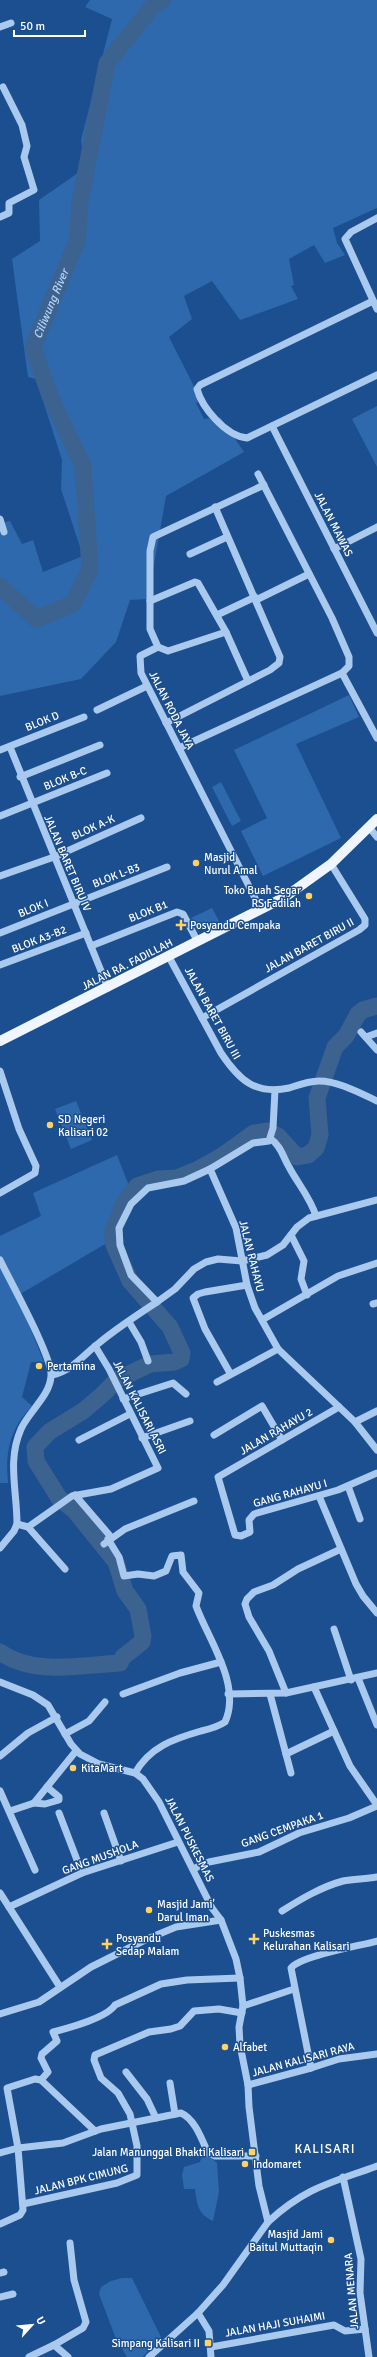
<svg xmlns="http://www.w3.org/2000/svg" width="377" height="2357" viewBox="0 0 377 2357" font-family="Signika,sans-serif">
<rect width="100%" height="100%" fill="#1b4f8f"/>
<g fill="#2e69ad">
<path d="M90,0H377V208L333,228L337,243L345,255L325,263L314,245L289,259L294,285L291,286L298,299L240,320L212,281L184,296L192,319L169,337L201,400L196,403L204,419L220,417L244,452L166,496L148,599L130,600L116,642L81,679L0,696V523L10,521L22,544L33,540L43,572L83,556L61,489L62,460L36,379L28,377L12,259L40,241L39,200L85,168L81,140L112,19L85,7Z"/>
<path d="M377,406V467L352,419Z"/>
<path d="M349,695L359,717L296,744L341,838L263,876L241,831L267,818L234,750Z"/>
<path d="M221,782L241,821L232,826L212,787Z"/>
<path d="M212,908L219,921L197,931L191,918Z"/>
<path d="M76,1101L92,1140L71,1149L55,1109Z"/>
<path d="M117,1155L131,1191L114,1219L112,1240L17,1296L44,1362H31L22,1397L32,1406C10,1429 5,1451 8,1483H0V1236L41,1216L33,1193Z"/>
<path d="M203,2151L217,2163L219,2192L213,2221C198,2214 197,2205 195,2189H184L182,2175L184,2167L200,2162Z"/>
<path d="M122,2278H132L162,2339L142,2357H127L116,2339L99,2294L101,2287L111,2281Z"/>
</g>
<g fill="none" stroke-linecap="round" stroke-linejoin="round">
<g stroke="#3c6290" stroke-width="17">
<path id="s1" d="M0,586L36,619L73,604L90,569L83,466L50,396L33,347L77,241L80,202L107,63L153,6L163,0"/>
<path d="M0,1652C33,1676 81,1665 120,1663L123,1657L142,1642L143,1636L138,1609L125,1591L116,1562L74,1510L59,1498L36,1461L35,1447L49,1432L83,1411L102,1395L117,1380L150,1364L175,1362L181,1359L182,1353L170,1327L130,1281L114,1245L112,1233L123,1205L137,1186L158,1179L177,1178L197,1170L222,1156L254,1133L268,1131L278,1136L297,1157L308,1155L316,1148L320,1135L317,1098L335,1047L346,1036L358,1014L363,1010L377,1006"/>
</g>
<g stroke="#a9c9ee" stroke-width="7">
<path d="M0,27L11,23"/>
<path d="M0,217L9,213V203L34,190L24,157L27,146L22,125L3,87"/>
<path d="M377,218L351,232L345,239L377,309"/>
<path d="M373,301L200,385L197,389C202,408 226,436 247,438L377,375"/>
<path d="M272,426L377,633"/>
<path d="M0,519L4,532"/>
<path d="M334,549L377,527"/>
<path d="M190,554L227,537"/>
<path d="M256,600L309,574"/>
<path d="M150,601L195,582L198,583L226,632L248,681"/>
<path d="M217,615L255,597"/>
<path d="M158,647L168,651L226,632"/>
<path d="M342,673L377,738"/>
<path d="M97,710L147,686"/>
<path d="M166,723L270,670L279,663L280,657L215,507"/>
<path d="M10,747L108,988"/>
<path d="M179,748L342,673L349,666V657L332,618L258,474"/>
<path d="M0,750L84,717"/>
<path d="M20,777L100,745"/>
<path d="M0,816L107,773"/>
<path d="M369,827L377,837"/>
<path d="M0,876L54,857L141,818"/>
<path d="M261,910L141,673L140,656L158,647L150,629V551L153,537L264,485"/>
<path d="M0,933L167,867"/>
<path d="M91,946L177,912L183,914L198,942"/>
<path d="M169,957L221,1053C239,1080 255,1095 289,1088C298,1085 309,1081 319,1081C338,1081 360,1093 377,1101"/>
<path d="M0,965L86,933"/>
<path d="M202,1018L359,930L365,925V919L331,864"/>
<path d="M361,1032L377,1050"/>
<path d="M366,1037L377,1033"/>
<path d="M0,1071L19,1129L36,1166L35,1173L0,1193"/>
<path d="M271,1139C281,1146 283,1157 289,1167C298,1184 310,1197 316,1216"/>
<path d="M210,1169L236,1228L247,1285L255,1308L278,1349L355,1422L377,1450"/>
<path d="M291,1235L304,1261L301,1279L307,1295"/>
<path d="M0,1260C10,1281 53,1358 51,1376C50,1396 29,1411 21,1429C7,1461 17,1490 17,1524L14,1531L0,1548"/>
<path d="M157,1302L175,1289L194,1269L206,1262L218,1259L242,1261L267,1255L283,1245L297,1227L309,1218L377,1200"/>
<path d="M373,1304L377,1303"/>
<path d="M262,1320L338,1276L377,1263"/>
<path d="M129,1322L141,1342L148,1361"/>
<path d="M230,1373L205,1329L193,1298L198,1294L205,1292L247,1285"/>
<path d="M52,1375C72,1371 83,1355 99,1343C117,1328 137,1315 157,1302L131,1275L120,1245L119,1228L131,1204L148,1188L184,1181L210,1169L253,1143L269,1141L273,1128L275,1090"/>
<path d="M217,1382L278,1349"/>
<path d="M123,1399L173,1383L186,1394"/>
<path d="M339,1407L218,1477L235,1535L241,1536L250,1532L249,1520L254,1514L338,1490L377,1473"/>
<path d="M355,1422L377,1411"/>
<path d="M214,1435L262,1406L282,1440"/>
<path d="M142,1438L190,1421"/>
<path d="M79,1440L130,1414"/>
<path d="M348,1486L360,1519"/>
<path d="M75,1495L111,1537"/>
<path d="M319,1496L356,1584L363,1596L377,1613"/>
<path d="M17,1524L28,1527L72,1496L111,1489L158,1468L109,1369L95,1346"/>
<path d="M28,1527L65,1569"/>
<path d="M108,1539L119,1557L124,1576L138,1574L154,1576L166,1571L172,1556L181,1555L183,1572L199,1593L196,1606C208,1639 242,1685 225,1722C218,1727 209,1729 201,1731C173,1739 150,1747 135,1773"/>
<path d="M104,1544L125,1529L194,1501"/>
<path d="M334,1629L351,1680"/>
<path d="M358,1678L377,1725"/>
<path d="M0,1682L33,1695L48,1705L71,1744L80,1754L99,1764L135,1773L143,1779L159,1802L212,1908L221,1920L236,1959L240,1978L243,2006L239,2027L240,2045L248,2085L249,2107L259,2186L268,2222L223,2285L198,2313L149,2357"/>
<path d="M314,1687L350,1766L377,1805"/>
<path d="M286,1693L269,1651L249,1617L245,1604L247,1599L254,1592L273,1585L298,1569L341,1549"/>
<path d="M123,1694L180,1673L221,1662"/>
<path d="M228,1694L286,1693L377,1673"/>
<path d="M270,1694L291,1773"/>
<path d="M65,1734L89,1721L105,1702"/>
<path d="M286,1754L334,1731"/>
<path d="M0,1756L28,1733L57,1717"/>
<path d="M0,1791L35,1870"/>
<path d="M34,1803L45,1804L59,1800V1797L47,1787"/>
<path d="M10,1811L34,1803L76,1751"/>
<path d="M59,1813L82,1873"/>
<path d="M104,1813L121,1861"/>
<path d="M193,1869L209,1862L259,1852L299,1833L349,1818L377,1806"/>
<path d="M0,1893L60,1987"/>
<path d="M9,1907L82,1873L178,1842"/>
<path d="M282,1911C301,1899 321,1887 343,1881C354,1879 366,1879 377,1877"/>
<path d="M243,2006L294,1989"/>
<path d="M0,2014L39,2002L91,1967L147,1939L176,1927L221,1920"/>
<path d="M311,2068L291,1968C300,1956 359,1946 377,1941"/>
<path d="M126,2072L147,2099L156,2118"/>
<path d="M41,2080L48,2072L41,2058L42,2054L57,2041L53,2032C68,2028 107,2018 115,2005L161,1984L187,1980L240,1978"/>
<path d="M170,2083L175,2114"/>
<path d="M248,2085L311,2068L339,2059L377,2054"/>
<path d="M0,2153L18,2148L63,2143L101,2129L181,2113C195,2119 202,2140 208,2153L215,2156H256"/>
<path d="M343,2177L361,2259L360,2293L369,2357"/>
<path d="M23,2204L117,2183L137,2175V2146L130,2114L118,2093L101,2078L94,2060L95,2055L149,2032L171,2029L180,2026L194,2011L219,2009L242,2013"/>
<path d="M268,2222C306,2187 331,2183 377,2166"/>
<path d="M0,2224L20,2215L23,2210L18,2148L7,2088L35,2079L41,2080L95,2131"/>
<path d="M0,2273L4,2272"/>
<path d="M0,2297L13,2294"/>
<path d="M198,2313L209,2331L211,2357"/>
<path d="M54,2345L83,2328L86,2322L74,2280L70,2243"/>
<path d="M211,2347L334,2325L345,2331L365,2329"/>
<path d="M29,2357L54,2345L68,2357"/>
</g>
<path stroke="#f0f6ff" stroke-width="10" d="M0,1041L285,897L331,864L377,819"/>
</g>
<g fill="#ffd166" stroke="#1b4f8f" stroke-width="1.5">
<circle cx="196" cy="863" r="4"/>
<circle cx="309" cy="896" r="4"/>
<path d="M179 919h4v4h4v4h-4v4h-4v-4h-4v-4h4z"/>
<circle cx="50" cy="1125" r="4"/>
<circle cx="39" cy="1366" r="4"/>
<circle cx="73" cy="1768" r="4"/>
<circle cx="149" cy="1910" r="4"/>
<path d="M252 1933h4v4h4v4h-4v4h-4v-4h-4v-4h4z"/>
<path d="M105 1938h4v4h4v4h-4v4h-4v-4h-4v-4h4z"/>
<circle cx="225" cy="2047" r="4"/>
<rect x="248" y="2148" width="8" height="8" rx="2"/>
<circle cx="245" cy="2164" r="4"/>
<circle cx="331" cy="2240" r="4"/>
<rect x="204" y="2339" width="8" height="8" rx="2"/>
</g>
<g text-anchor="middle" stroke-width="3" stroke-linejoin="round" paint-order="stroke">
<g font-size="11" fill="#fff" stroke="#1b4f8f">
<text transform="translate(334 524) rotate(63)" y="4">JALAN MAWAS</text>
<text transform="translate(172 710) rotate(63)" y="4">JALAN RODA JAYA</text>
<text transform="translate(42 721) rotate(-22)" y="4">BLOK D</text>
<text transform="translate(65 778) rotate(-22)" y="4">BLOK B-C</text>
<text transform="translate(93 827) rotate(-24)" y="4">BLOK A-K</text>
<text transform="translate(68 863) rotate(67)" y="4">JALAN BARET BIRU IV</text>
<text transform="translate(116 875) rotate(-21)" y="4">BLOK L-B3</text>
<text transform="translate(33 908) rotate(-22)" y="4">BLOK I</text>
<text transform="translate(148 911) rotate(-22)" y="4">BLOK B1</text>
<text transform="translate(39 939) rotate(-21)" y="4">BLOK A3-B2</text>
<text transform="translate(309 945) rotate(-29)" y="4">JALAN BARET BIRU II</text>
<text transform="translate(127 964) rotate(-27)" y="4">JALAN RA. FADILLAH</text>
<text transform="translate(213 1013) rotate(61)" y="4">JALAN BARET BIRU III</text>
<text transform="translate(252 1256) rotate(76)" y="4">JALAN RAHAYU</text>
<text transform="translate(140 1407) rotate(63)" y="4">JALAN KALISARI ASRI</text>
<text transform="translate(276 1431) rotate(-30)" y="4">JALAN RAHAYU 2</text>
<text transform="translate(290 1493) rotate(-16)" y="4">GANG RAHAYU I</text>
<text transform="translate(282 1829) rotate(-20)" y="4">GANG CEMPAKA 1</text>
<text transform="translate(190 1839) rotate(63)" y="4">JALAN PUSKESMAS</text>
<text transform="translate(100 1857) rotate(-20)" y="4">GANG MUSHOLA</text>
<text transform="translate(303 2059) rotate(-15)" y="4">JALAN KALISARI RAYA</text>
<text transform="translate(81 2179) rotate(-14)" y="4">JALAN BPK CIMUNG</text>
<text transform="translate(351 2291) rotate(-95)" y="4">JALAN MENARA</text>
<text transform="translate(275 2324) rotate(-10)" y="4">JALAN HAJI SUHAIMI</text>
</g>
<g font-size="11" fill="#fff" stroke="#1b4f8f" text-anchor="start">
<text x="204" y="861">Masjid<tspan x="204" dy="13">Nurul Amal</tspan></text>
<text x="301" y="894" text-anchor="end">Toko Buah Segar<tspan x="301" dy="13">RS Fadilah</tspan></text>
<text x="190" y="929">Posyandu Cempaka</text>
<text x="58" y="1123">SD Negeri<tspan x="58" dy="13">Kalisari 02</tspan></text>
<text x="47" y="1370">Pertamina</text>
<text x="81" y="1772">KitaMart</text>
<text x="157" y="1908">Masjid Jami'<tspan x="157" dy="13">Darul Iman</tspan></text>
<text x="263" y="1937">Puskesmas<tspan x="263" dy="13">Kelurahan Kalisari</tspan></text>
<text x="116" y="1942">Posyandu<tspan x="116" dy="13">Sedap Malam</tspan></text>
<text x="233" y="2051">Alfabet</text>
<text x="244" y="2156" text-anchor="end">Jalan Manunggal Bhakti Kalisari</text>
<text x="253" y="2168">Indomaret</text>
<text x="323" y="2238" text-anchor="end">Masjid Jami<tspan x="323" dy="13">Baitul Muttaqin</tspan></text>
<text x="200" y="2347" text-anchor="end">Simpang Kalisari II</text>
</g>
<g font-size="12" font-style="italic" fill="#b5d3f5" stroke="#1b4f8f">
<text dy="4" stroke="none"><textPath href="#s1" startOffset="407">Ciliwung River</textPath></text>
</g>
<g font-size="13" letter-spacing="1" fill="#fff" stroke="#1b4f8f">
<text x="325" y="2153">KALISARI</text>
</g>
</g>
<g transform="translate(32 2325) rotate(63)" stroke="#1b4f8f" stroke-width="3" paint-order="stroke">
<path d="M0-3L7 15L0 10L-7 15Z" fill="#ffffff"/>
<text y="-6" font-size="11" font-weight="bold" text-anchor="middle" fill="#ffffff">U</text>
</g>
<path d="M14 30v6h71v-6" fill="none" stroke="#ffffff" stroke-width="2"/>
<text x="20" y="30" font-size="12" fill="#ffffff" stroke="#1b4f8f" stroke-width="3" paint-order="stroke">50 m</text>
</svg>
